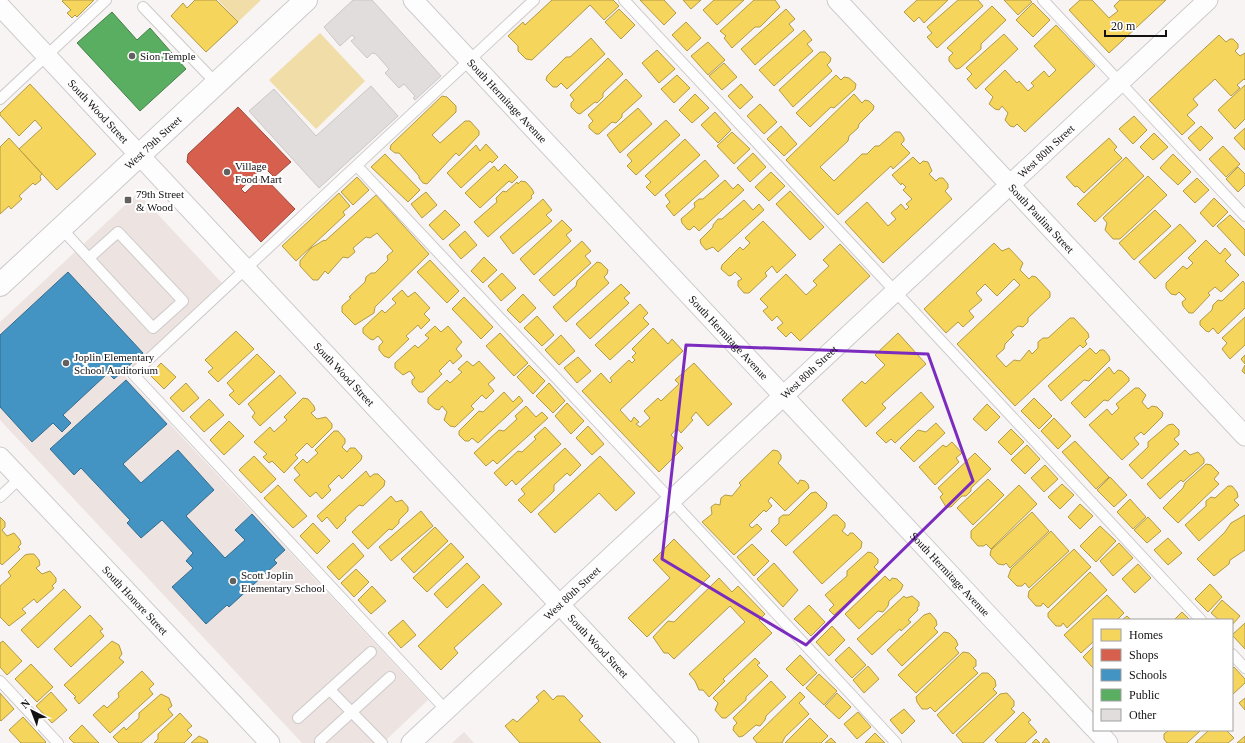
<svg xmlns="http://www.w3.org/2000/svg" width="1245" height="743" viewBox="0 0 1245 743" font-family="'Times New Roman',serif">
<rect width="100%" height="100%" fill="#f8f4f3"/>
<g fill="#ede3e1">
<path d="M138,193L222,283L124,375L428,700L383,743H302L0,420V322Z"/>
<path d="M464,732L474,743H452Z"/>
</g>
<g fill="#f0dda8">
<path d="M218,0H261L238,22Z"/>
<path d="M320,33L365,81L316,129L269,80Z"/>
</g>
<g fill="#f6d55c" stroke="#b29a46">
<path d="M64,0H94L77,17L75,15L72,18L67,13L71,10L62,1Z"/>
<path d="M195,0H216L238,22L206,52L171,16L183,3L187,8Z"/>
<path d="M552,0H613L619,6L604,20L590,5L532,60L526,59L518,51V46L508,36L523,22L525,25Z"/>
<path d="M640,0H664L676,13L664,25Z"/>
<path d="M683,0H701L691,9Z"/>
<path d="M714,0H744L717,25L703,10Z"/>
<path d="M754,0H775L780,7L760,27H755L732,48L724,38L726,36L720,31Z"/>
<path d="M917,0H948L924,23L919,17L914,22L904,12Z"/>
<path d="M958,0H978L983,6L937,48L927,37L932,33L927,27Z"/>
<path d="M1004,0H1030L1032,2L1018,15Z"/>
<path d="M1080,0H1092L1109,18L1118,11L1114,6L1120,0H1166L1109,53L1069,10Z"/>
<path d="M1033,3L1050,20L1033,37L1016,20Z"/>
<path d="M992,6L1006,20L981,44V49L960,68L956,69L949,61V57L953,53L947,48Z"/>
<path d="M619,9L635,25L621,39L605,22Z"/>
<path d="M786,9L795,19L789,24L794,30L755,65L741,49Z"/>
<path d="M686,22L701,38L687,51L672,35Z"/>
<path d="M1056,25L1095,66L1025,132L1017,124L1014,127L1010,126L1005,120L1008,113L1002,106L999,110L995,109L989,104L993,97L985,89L1005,70L1017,83L1019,81L1028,91L1034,86L1031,83L1044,71L1049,77L1056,70L1034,46Z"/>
<path d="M804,30L812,40L807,44L813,51L774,86L759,70Z"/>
<path d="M1004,34L1018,49L976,89L967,79L972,74L966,68Z"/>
<path d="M1219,35L1226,42L1230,39H1233L1238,44V48L1235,51L1240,56L1245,53V80L1244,79L1237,85L1240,88L1231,96L1215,79L1193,99L1198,105L1187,115L1195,123L1182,135L1149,100Z"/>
<path d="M591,38L605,54L567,89L561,83L557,87H553L546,80L547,76L566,57H570Z"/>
<path d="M708,42L725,60L708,75L691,56Z"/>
<path d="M657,50L675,69L659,83L642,63Z"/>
<path d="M820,52H825L831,58L830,62L827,65L832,71L793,107L779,90Z"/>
<path d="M608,58L623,74L603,93V97L597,103L595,102L580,114L577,113L571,107V103L574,100L570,95Z"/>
<path d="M724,63L737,77L722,90L709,76Z"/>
<path d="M677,75L690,88L674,103L661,89Z"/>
<path d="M836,75L841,80L844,77L849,78L856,84L855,89L834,108L831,107L810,127L796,113Z"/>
<path d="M626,79L642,96L622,114V117L616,123L612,122L599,134H596L589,128V125L593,121L588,115Z"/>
<path d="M30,84L96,154L57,190L19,149L42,128L35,120L19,136L0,115V113Z"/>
<path d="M741,84L753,97L740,109L728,96Z"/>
<path d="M1245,85V119L1235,129L1218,110Z"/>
<path d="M695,94L709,108L692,123L679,110Z"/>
<path d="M854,94L862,103L865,100L869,101L874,106L873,110L859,124L858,128L849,136L848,141L820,167L834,181L862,154H867L875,146H879L895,132H900L904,138V141L901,144L910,153L893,169L891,166L838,215L786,160Z"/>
<path d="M442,96L447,97L456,106V112L432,135L440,143L465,121H470L479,131V135L459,156L456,153L427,184L423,183L419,178V176L399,153H395L390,149L391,145Z"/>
<path d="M760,104L777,122L764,134L747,116Z"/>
<path d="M638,108L652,124L620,153L607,135Z"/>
<path d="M715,112L731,130L718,143L701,125Z"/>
<path d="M1134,116L1147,130L1133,144L1119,129Z"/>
<path d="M666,120L680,135L636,175L627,166L632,161L627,155Z"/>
<path d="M781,126L797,144L784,156L767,139Z"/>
<path d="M1201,126L1213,138L1200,151L1188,138Z"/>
<path d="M1245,128V150L1234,138Z"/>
<path d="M732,132L750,149L734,164L717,146Z"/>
<path d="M1154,133L1168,147L1153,160L1140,147Z"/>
<path d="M9,138L42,174L40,176L41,180L35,185L33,183L19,196L22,199L11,209L9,206L0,214V147Z"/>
<path d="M1109,138L1117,147L1114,150L1122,158L1084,193L1077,186L1075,187L1066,177Z"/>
<path d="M685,139L700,155L655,196L646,187L651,182L645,176Z"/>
<path d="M486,144L498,157L492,163L490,161L461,188L447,173L476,145L480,151Z"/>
<path d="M1223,146L1240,164L1226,177L1209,159Z"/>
<path d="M753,153L766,167L750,182L737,168Z"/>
<path d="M385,154L420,190L408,202L371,167Z"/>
<path d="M1173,154L1191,172L1178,185L1160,168Z"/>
<path d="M913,157L920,164L923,161L928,162L932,171L929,174L936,181L939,178H943L948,184V188L945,191L952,199L883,263L845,222L867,202L888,226L896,219L891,213L901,204L906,210L909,207L906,204L912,199L903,190L906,187L902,183L901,185L892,175Z"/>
<path d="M1126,157L1144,176L1095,222L1077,204Z"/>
<path d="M705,160L719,176L674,216L666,206L670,202L665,195Z"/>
<path d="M505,164L518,177L512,183L509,181L480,208L465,193L494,166L498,171Z"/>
<path d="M1238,167L1245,174V185L1238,192L1226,179Z"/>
<path d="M771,172L785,186L769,201L755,187Z"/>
<path d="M1148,176L1167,195L1120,239H1113L1105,230L1107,223L1103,218Z"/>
<path d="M357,177L369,190L353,205L341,192Z"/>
<path d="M1197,178L1209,190L1195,203L1183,191Z"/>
<path d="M725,180L733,189L738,184L744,190L699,231L694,226L690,230L687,229L682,223L681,219L695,207L694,203L699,199H703Z"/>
<path d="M521,181L526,182L532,189L534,193L531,196L532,198L488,237L474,222L497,202L496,198L503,191L506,192L517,182L518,184Z"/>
<path d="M790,191L824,227L810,240L776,204Z"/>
<path d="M426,192L437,205L422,218L411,204Z"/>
<path d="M339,193L350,206L343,212L345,215L296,261L282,246Z"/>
<path d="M376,195L429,254L375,307L374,313L355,325L342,312V306L351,298L349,297L365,282L366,277L371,273H375L388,260L387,256L393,251L377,233L370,238L366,237L353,248L355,252L348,258L343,257L328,274L325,271L318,280H313L300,266V261L311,248L324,240L325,241Z"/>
<path d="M1214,198L1228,212L1213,227L1200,213Z"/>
<path d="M543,199L552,210L546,215L552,221L513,254L500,237Z"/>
<path d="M744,200L753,210L759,204L764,210L718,252L713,247L706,250L701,244L700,240L713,227V225L718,219H722Z"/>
<path d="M445,210L460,225L443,240L429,225Z"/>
<path d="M1155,210L1171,226L1134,260L1119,243Z"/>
<path d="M1230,215L1245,230V256L1217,226Z"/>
<path d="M562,220L572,230L566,235L571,241L534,275L520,259Z"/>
<path d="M763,221L796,255L777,273L772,266L765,273L767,276L749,293H744L738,286V281L742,279L735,272L732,275L729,276L721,269L722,265L740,247L743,250L750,243L745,238Z"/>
<path d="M1180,224L1196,241L1155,279L1139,262Z"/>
<path d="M465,231L477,245L461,259L449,245Z"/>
<path d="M1206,240L1220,254L1225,248L1231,255L1225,261L1239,275L1221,292L1215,287L1208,293L1210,295L1193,313H1189L1183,306L1182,302L1186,299L1179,292L1176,295L1171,294L1166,288V283L1183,266L1187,269L1193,263L1188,258Z"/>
<path d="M582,241L591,251L585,256L591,263L554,296L539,280Z"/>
<path d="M994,243L1002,251L1009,248L1023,263L1020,270L1029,279L1032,276L1036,277L1050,292V297L1028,318V322L1023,327L1018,326L1011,332L1014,335L1005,344L1004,349L996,356L1006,367L1014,360L1020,361L1029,350L1032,354L1038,348V342L1043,338H1048L1070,318H1074L1088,333L1089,337L1085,341L1087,344L1083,348L1080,345L1015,406L957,344L1020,285L1014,279L997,296L985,284L976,293L982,300L969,311L974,317L963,327L958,322L946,333L924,309Z"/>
<path d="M840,244L870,276L800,341L791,332L786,337L777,328L783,323L777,316L772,321L763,311L768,307L760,299L786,274L806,295L817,285L813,281L829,266L823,260Z"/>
<path d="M484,257L497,270L483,283L471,271Z"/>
<path d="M430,260L459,291L447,303L417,272Z"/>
<path d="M597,262L601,263L608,270L607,274L604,277L609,283L566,322L553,307L576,286L577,281Z"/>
<path d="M502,273L516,288L501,301L488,286Z"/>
<path d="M1243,281L1245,284V308L1218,334L1213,328L1209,332L1206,331L1200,325V321L1212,310L1213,305L1218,300L1222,301Z"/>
<path d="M621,284L630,293L624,298L629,303L590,339L576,324Z"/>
<path d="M402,290L408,297L415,292L430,308L424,314L430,320L421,329L418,325L406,336L409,339L389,358L384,356L379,350V346L383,342L378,336L373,340L370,339L363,333V328L382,310L385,313L396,303L392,299Z"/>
<path d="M523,294L536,308L520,323L507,310Z"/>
<path d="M464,297L493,327L481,339L452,309Z"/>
<path d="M640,304L648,313L643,318L649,324L610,360L595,345Z"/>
<path d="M537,316L554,335L542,346L524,328Z"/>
<path d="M1245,317V345L1230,359L1222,349L1227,343L1222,338Z"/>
<path d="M435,326L441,332L448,326L462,342L456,349L462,356L453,364L450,360L439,371L442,374L423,392H419L412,384V380L415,378L410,371L403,375L395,368V363L415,345L418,348L429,338L425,335Z"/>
<path d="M653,328L668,344L672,339L683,351L620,410L631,422L634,417L639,422L636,424L640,427L650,418L644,411L658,398L661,401L679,384L675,380L694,363L732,404L708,426L696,412L691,418L693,420L681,433L677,428L671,435L683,448L659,472L582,391L601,373L610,383L612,381L610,378L629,360L632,363L635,360L632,357L636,353L632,349Z"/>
<path d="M236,331L254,349L218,382L208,372L213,368L205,360Z"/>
<path d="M500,333L528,363L514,376L486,346Z"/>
<path d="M898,333L926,364L882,404L886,408L866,427L842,400L862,381L865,384L885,365L875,355Z"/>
<path d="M561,335L575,351L559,365L545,350Z"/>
<path d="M1090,348L1096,354L1100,350H1104L1109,356L1110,360L1089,381L1084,380L1061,401L1048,386Z"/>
<path d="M257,354L275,372L239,405L229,395L234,391L227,383Z"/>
<path d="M1245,355V364L1241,359Z"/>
<path d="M578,357L591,371L577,383L564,368Z"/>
<path d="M467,361L473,366L479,361L495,378L488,384L494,391L486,399L482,395L471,406L474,409L455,427L450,426L444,420L447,412L442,406L439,410L435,409L428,403V398L447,380L450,383L462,372L458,369Z"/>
<path d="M161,363L176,377L164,389L150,375Z"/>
<path d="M529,365L545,381L533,394L517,377Z"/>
<path d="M1245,365V374L1242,371Z"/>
<path d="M1109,367L1114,374L1118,370L1122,371L1129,378V381L1108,401L1104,400L1085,418L1071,403Z"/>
<path d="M280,375L296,393L260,426L252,417L255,413L248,404Z"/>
<path d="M186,383L199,398L183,412L170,398Z"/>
<path d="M549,383L565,401L553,413L536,396Z"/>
<path d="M1135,388H1139L1146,395L1142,402L1148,409L1152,406L1157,407L1163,413L1162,417L1144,435L1141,432L1134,438L1139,444L1122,460L1089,425L1107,409L1112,415L1119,408L1116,404Z"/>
<path d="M504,392L513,402L519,396L523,401L478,443L472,438L469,441H465L459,435V431L479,411L483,412Z"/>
<path d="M921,392L934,407L895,443L891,439L886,443L876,433Z"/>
<path d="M303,398L308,399L314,406L315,410L311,413L317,419L326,417L332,424V428L312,448L307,443L295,455L298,458L284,473L272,461L269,463L263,457L267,454L254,442L270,427L274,432L287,420L284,417Z"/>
<path d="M1034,398L1052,416L1039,429L1021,411Z"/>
<path d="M209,399L224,415L204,432L190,417Z"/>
<path d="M567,403L584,421L571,434L555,416Z"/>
<path d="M987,404L1000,417L986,431L973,419Z"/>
<path d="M526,406L536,417L542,412L548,418L497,464L493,460L486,466L474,453L499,430L504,431L517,419L515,416Z"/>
<path d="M1054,418L1071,436L1058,449L1041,431Z"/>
<path d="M229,421L244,436L224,455L210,440Z"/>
<path d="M936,423L945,433L914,462L900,448L918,430L926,432Z"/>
<path d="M1173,424L1179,430V435L1174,439L1179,444L1142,479L1129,465L1148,447V442L1168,425Z"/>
<path d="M588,426L604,444L592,455L576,438Z"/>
<path d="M545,427L561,444L516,485L512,480L506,486L494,473L518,451L522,452L536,439L534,437Z"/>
<path d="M1011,429L1024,442L1011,455L998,442Z"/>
<path d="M334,431H338L345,439V443L342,447L347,452L350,448H355L362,456L361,460L342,479L339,475L328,486L331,490L322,499L316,492L310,497L294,480L300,475L294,468L303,459L307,463L318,453L315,450Z"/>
<path d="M1075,441L1109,477L1096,489L1062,452Z"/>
<path d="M952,442L962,453L956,458L959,462L935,485L919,467L943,445L946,447Z"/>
<path d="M1027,445L1040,459L1025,474L1011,460Z"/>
<path d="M565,448L581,465L570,476L567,473L554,485V491L531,513L518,500L525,494L521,489Z"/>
<path d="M773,450L778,451L781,455V459L778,463L798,484L800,480L805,481L808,484L809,488L785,511L771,497L768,501L772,506L766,512L764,510L749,525L752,528L757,524L762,529L734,555L702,522L712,514L711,507L715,504L720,505L721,498L725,495L732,496L741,485L739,483Z"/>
<path d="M1185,450L1190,455L1198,452L1204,459V463L1183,482L1181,480L1160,499L1147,484Z"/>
<path d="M975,453L991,469L971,488V491L966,496H962L951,507H946L940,497L943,494L938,488Z"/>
<path d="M254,456L276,479L261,493L239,470Z"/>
<path d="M600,456L635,493L616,511L599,493L555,533L538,514Z"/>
<path d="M1206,464L1211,465L1219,473L1214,479L1219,484L1178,523L1163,508L1183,488L1185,483Z"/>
<path d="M1045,465L1058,479L1044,492L1031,478Z"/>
<path d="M366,471L370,477L374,474H378L385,481L384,486L363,506L359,505L345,518L346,520L337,529L327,517L322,522L317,516Z"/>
<path d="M1110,477L1127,495L1114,507L1097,490Z"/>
<path d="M988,479L1004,495L973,525L957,508Z"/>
<path d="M1062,484L1074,495L1060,509L1048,497Z"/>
<path d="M278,485L307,516L293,528L264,498Z"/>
<path d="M1019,485L1037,504L991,549L986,544L984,546H978L971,538V531Z"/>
<path d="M1228,486H1232L1237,492L1238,497L1234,500L1239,505L1199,541L1185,525L1206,506V501L1211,497L1215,498Z"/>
<path d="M816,492L827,503L826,508L786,546L771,531L779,523V518L783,515H789L811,493Z"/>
<path d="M391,496L396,502L402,500L408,507V511L399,520V523L392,530L389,529L368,549L352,532Z"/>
<path d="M1130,499L1146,517L1133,529L1117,512Z"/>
<path d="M1080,504L1093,516L1080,529L1068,517Z"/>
<path d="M421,511L433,526L391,561L379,547Z"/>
<path d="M1032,512L1049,531L1010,568L1006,563L1004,565L998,564L990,555L991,550Z"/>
<path d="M833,515H837L845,523V527L842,531L848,536L850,533H853L862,542L861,548L822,584L793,552Z"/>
<path d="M1245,515V550L1230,560L1229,564L1214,576L1197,559L1225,532L1231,523Z"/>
<path d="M0,517L5,522V527L2,530L7,536L14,533L20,540L21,544L18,547L20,549L2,565L0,563Z"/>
<path d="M1148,517L1161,531L1147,543L1134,530Z"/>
<path d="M313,523L330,541L317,554L300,536Z"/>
<path d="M1100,526L1116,541L1096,562L1080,546Z"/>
<path d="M435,527L448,541L414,573L401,559Z"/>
<path d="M1051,531L1069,551L1029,588L1025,583L1022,586H1017L1008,577L1011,569Z"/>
<path d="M1168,538L1182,553L1168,565L1154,550Z"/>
<path d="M674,539L710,576L647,637L628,618L670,578L653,560Z"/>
<path d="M353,543L364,556L339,580L327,567Z"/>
<path d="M451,543L464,557L427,592L413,578Z"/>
<path d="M1119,543L1133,558L1113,576L1100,561Z"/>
<path d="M752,544L769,561L754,576L737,557Z"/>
<path d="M1074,549L1091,567L1048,608L1043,603L1041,606H1036L1028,597L1029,591Z"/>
<path d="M868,552L872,553L878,559V563L874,567L880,573L834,615L829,610L834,605L825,595L847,576V571Z"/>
<path d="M29,554H34L39,560L40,565L36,568L42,574L50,571L56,578V582L52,586L54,588L37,603L34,599L22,609L26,613L9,626L0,617V586L11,576L8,572L25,555Z"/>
<path d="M467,563L480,577L447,608L434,594Z"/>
<path d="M774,563L798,590L783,607L757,579Z"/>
<path d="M1138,564L1151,578L1135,593L1122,579Z"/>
<path d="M356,569L369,582L354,597L341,583Z"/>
<path d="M1090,572L1107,590L1067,628L1063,623L1061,626H1056L1048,617V613Z"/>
<path d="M885,576L890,581L892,578L897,579L903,585L901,590L889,601L888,606L883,612L878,611L859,629L845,614Z"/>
<path d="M719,578L732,592L738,586L765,614L759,620L772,633L723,679L725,681L709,697L703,690H699L695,681L689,674L745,622L730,606L674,659L668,653H664L653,637L668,621L674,622Z"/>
<path d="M483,584L502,604L454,648L458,653L441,670L418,646Z"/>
<path d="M1210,584L1222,597L1208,612L1195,599Z"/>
<path d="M372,586L386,601L371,614L358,600Z"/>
<path d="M64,589L81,607L38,648L21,630Z"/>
<path d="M1107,595L1124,613L1117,620H1094V641L1081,653L1064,635Z"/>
<path d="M904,596L906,598L912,596L919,602V606L917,608L918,610L908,620L911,622L901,631L900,629L872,655L857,639Z"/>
<path d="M1222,600L1240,616L1232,625V620H1219L1211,613Z"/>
<path d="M809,605L825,622L811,636L794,619Z"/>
<path d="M1182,612L1190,620H1174Z"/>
<path d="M930,613L936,620L937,625L934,628L938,632L902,666L887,650L924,615Z"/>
<path d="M90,615L103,629L100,631L104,636L71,667L54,649Z"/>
<path d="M1127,616L1131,620H1122Z"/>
<path d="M403,620L416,635L401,648L388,633Z"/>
<path d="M1245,623V649L1232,635Z"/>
<path d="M832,626L845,640L829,656L816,642Z"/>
<path d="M944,632L949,633L956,640L958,645L955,648L959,653L916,693L898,675Z"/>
<path d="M3,641L22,661L7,675L0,667V643Z"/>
<path d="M112,641L119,645L122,654L119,658L124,662L79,704L74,698L76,697L64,685Z"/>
<path d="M1094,646V669L1083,657Z"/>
<path d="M849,647L866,665L852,678L835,660Z"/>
<path d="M963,652L969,653L976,660V666L973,668L978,673L935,712L930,707L928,709H922L917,702L916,697Z"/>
<path d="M800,655L817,673L803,686L786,669Z"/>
<path d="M755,658L760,663L757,665L768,676L746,697V700L726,718H722L715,710L718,703L713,698Z"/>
<path d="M31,664L53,687L37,702L15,679Z"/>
<path d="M868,666L879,679L864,693L853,680Z"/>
<path d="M1234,667L1245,679V683L1232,695V669Z"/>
<path d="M142,671L154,684L149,689L153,694L110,733L93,715L104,705L107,708L119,697L118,693Z"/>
<path d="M982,673H988L995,680L996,686L993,689L997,693L953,734L937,715Z"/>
<path d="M819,674L837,691L824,705L806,688Z"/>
<path d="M771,681L786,697L766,716L765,720L760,726L756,725L743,736L739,737L733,730L734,726L737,723L733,718Z"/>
<path d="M544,690L553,700L557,696H564L583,716L579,720L601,743H520L505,726L513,719L517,722L539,701L536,697Z"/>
<path d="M51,692L67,710L52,723L36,706Z"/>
<path d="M800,692L805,697L799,703L809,714L785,737L782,743H757L753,738Z"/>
<path d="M0,693L14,709L1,721L0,720Z"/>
<path d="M837,693L851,707L839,719L825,706Z"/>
<path d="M1007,693L1014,701V706L1011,709L1015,712L983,743H963L956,735L1000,694Z"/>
<path d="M161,694L169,698L172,706L168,709L173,715L141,743H119L113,737L124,727L126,730L139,718V713Z"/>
<path d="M1245,698V710L1239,703Z"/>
<path d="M904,709L915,721L902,734L890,720Z"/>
<path d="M858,712L871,727L857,739L844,724Z"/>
<path d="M1023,712L1031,720L1028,722L1037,732L1025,743H998L995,740Z"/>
<path d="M180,713L192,726L187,730L192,735L184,743H154L158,739V734Z"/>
<path d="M23,717L46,742L45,743H21L9,730Z"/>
<path d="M810,718L828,736L821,743H785Z"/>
<path d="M82,725L99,743H74L69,738Z"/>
<path d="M1169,730H1201L1187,743H1167L1164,739V734Z"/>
<path d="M1209,730H1226L1234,738L1228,743H1195Z"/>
<path d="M875,733L885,743H865Z"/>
<path d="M199,736L207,740L208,743H191Z"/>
<path d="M1245,736V743H1237Z"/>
<path d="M831,738L836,743H825Z"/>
<path d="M1046,738L1050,743H1042Z"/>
<path d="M1036,739L1040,743H1032Z"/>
</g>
<path fill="#d6604d" stroke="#9c483b" d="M238,107L291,162L274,177L264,167L241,189L245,193L263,176L295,209L261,242L187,162L188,154Z"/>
<g fill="#4393c3" stroke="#356c8e">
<path d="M68,272L143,353L114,379L108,373L63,415L71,423L62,432L53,423L32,442L0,407V335Z"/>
<path d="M126,380L167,424L123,464L141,483L178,450L214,490L186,516L225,558L245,540L235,530L252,514L285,550L274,560L277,563L229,607L227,605L206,624L172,587L193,568L186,561L193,553L162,520L141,538L127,523L130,520L81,468L74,475L50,449Z"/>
</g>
<path fill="#5aae61" stroke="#457f49" d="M112,12L137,40L150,28L186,69L140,111L77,43Z"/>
<g fill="#e0dddc" stroke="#cac7c6">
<path d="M353,0H372L441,76L415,100L413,98L415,96L404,84L399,88L385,73L389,69L376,54L372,53L367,58L351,41L355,38L352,35L340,46L324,27Z"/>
<path d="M371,86L398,116L319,188L249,111L274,89L316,136Z"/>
</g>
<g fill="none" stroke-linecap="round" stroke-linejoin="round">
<defs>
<g id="service">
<path d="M624,0L1201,620"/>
<path d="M1043,0L1245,216"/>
<path d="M143,7L216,83"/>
<path d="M0,99L106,0"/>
<path d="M357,166L671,500L896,743"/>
<path d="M61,228L153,328L183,301L118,232L89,258"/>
<path d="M0,497L20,478"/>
<path d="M1232,654L1245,668"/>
<path d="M0,681L58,743"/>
<path d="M330,690L382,743"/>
<path d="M446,710L133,374L534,0"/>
<path d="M298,718L371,652"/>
<path d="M320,741L390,677"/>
</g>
<g id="minor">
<path id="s1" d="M413,0L1094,728"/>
<path id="s2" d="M837,0L1245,436"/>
<path id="s3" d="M0,6L689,743"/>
<path id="s4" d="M0,457L270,743"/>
<path d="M1096,730L1108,743"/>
<path id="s5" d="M411,743L1208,0"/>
</g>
<g id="secondary">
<path id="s6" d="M0,285L306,0"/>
</g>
</defs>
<use href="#service" stroke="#cdcaca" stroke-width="12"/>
<use href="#minor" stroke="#cdcaca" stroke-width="21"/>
<use href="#secondary" stroke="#cdcaca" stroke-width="24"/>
<use href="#service" stroke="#fefdfd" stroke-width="10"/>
<use href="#minor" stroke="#fefdfd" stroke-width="19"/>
<use href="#secondary" stroke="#fefdfd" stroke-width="22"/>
</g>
<path fill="none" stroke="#7b2cbf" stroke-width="3" stroke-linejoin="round" d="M686,345L928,354L973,481L806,645L662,559Z"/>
<g fill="#636060" stroke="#fff" stroke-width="1.5">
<circle cx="132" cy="56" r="4"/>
<circle cx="227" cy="172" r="4"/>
<rect x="124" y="196" width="8" height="8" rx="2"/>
<circle cx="66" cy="363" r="4"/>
<circle cx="233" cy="581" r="4"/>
</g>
<g text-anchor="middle" stroke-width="4" stroke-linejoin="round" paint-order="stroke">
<g font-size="11" fill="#131111" stroke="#fff" text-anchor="start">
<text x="140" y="60">Sion Temple</text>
<text x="235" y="170">Village<tspan x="235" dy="13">Food Mart</tspan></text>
<text x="136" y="198">79th Street<tspan x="136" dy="13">&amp; Wood</tspan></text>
<text x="74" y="361">Joplin Elementary<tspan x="74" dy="13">School Auditorium</tspan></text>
<text x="241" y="579">Scott Joplin<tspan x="241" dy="13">Elementary School</tspan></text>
</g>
<g font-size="11" fill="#131111" stroke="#fff">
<text dy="4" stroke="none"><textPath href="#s1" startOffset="138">South Hermitage Avenue</textPath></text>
<text dy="4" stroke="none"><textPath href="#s3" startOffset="144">South Wood Street</textPath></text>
<text dy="4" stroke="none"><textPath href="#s6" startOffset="209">West 79th Street</textPath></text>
<text dy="4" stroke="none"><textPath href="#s5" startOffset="868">West 80th Street</textPath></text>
<text dy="4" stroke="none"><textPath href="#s2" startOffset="299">South Paulina Street</textPath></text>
<text dy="4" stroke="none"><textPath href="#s1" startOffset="462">South Hermitage Avenue</textPath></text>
<text dy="4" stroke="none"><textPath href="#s5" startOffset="544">West 80th Street</textPath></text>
<text dy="4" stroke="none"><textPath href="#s3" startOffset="504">South Wood Street</textPath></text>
<text dy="4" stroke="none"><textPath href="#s1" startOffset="786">South Hermitage Avenue</textPath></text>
<text dy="4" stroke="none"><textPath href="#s5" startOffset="220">West 80th Street</textPath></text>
<text dy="4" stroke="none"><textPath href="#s4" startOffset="197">South Honore Street</textPath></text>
<text dy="4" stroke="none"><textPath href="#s3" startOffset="876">South Wood Street</textPath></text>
</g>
</g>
<rect x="1093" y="619" width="140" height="112" fill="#ffffff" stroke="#a1a0a0"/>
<rect x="1101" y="629" width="20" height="12" fill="#f6d55c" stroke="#a1a0a0"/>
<text x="1129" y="639" font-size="12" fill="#131111">Homes</text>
<rect x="1101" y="649" width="20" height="12" fill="#d6604d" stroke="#a1a0a0"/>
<text x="1129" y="659" font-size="12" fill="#131111">Shops</text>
<rect x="1101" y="669" width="20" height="12" fill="#4393c3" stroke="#a1a0a0"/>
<text x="1129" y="679" font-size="12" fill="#131111">Schools</text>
<rect x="1101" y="689" width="20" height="12" fill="#5aae61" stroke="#a1a0a0"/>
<text x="1129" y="699" font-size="12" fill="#131111">Public</text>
<rect x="1101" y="709" width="20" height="12" fill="#e0dddc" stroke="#a1a0a0"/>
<text x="1129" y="719" font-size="12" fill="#131111">Other</text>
<g transform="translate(32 711) rotate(318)" stroke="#ffffff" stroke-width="3" paint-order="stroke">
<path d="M0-3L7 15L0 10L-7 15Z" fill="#131111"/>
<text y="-6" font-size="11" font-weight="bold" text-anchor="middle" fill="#131111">N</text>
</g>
<path d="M1105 30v6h61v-6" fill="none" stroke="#131111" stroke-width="2"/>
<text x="1111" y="30" font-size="12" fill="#131111" stroke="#ffffff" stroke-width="3" paint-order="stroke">20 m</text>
</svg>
